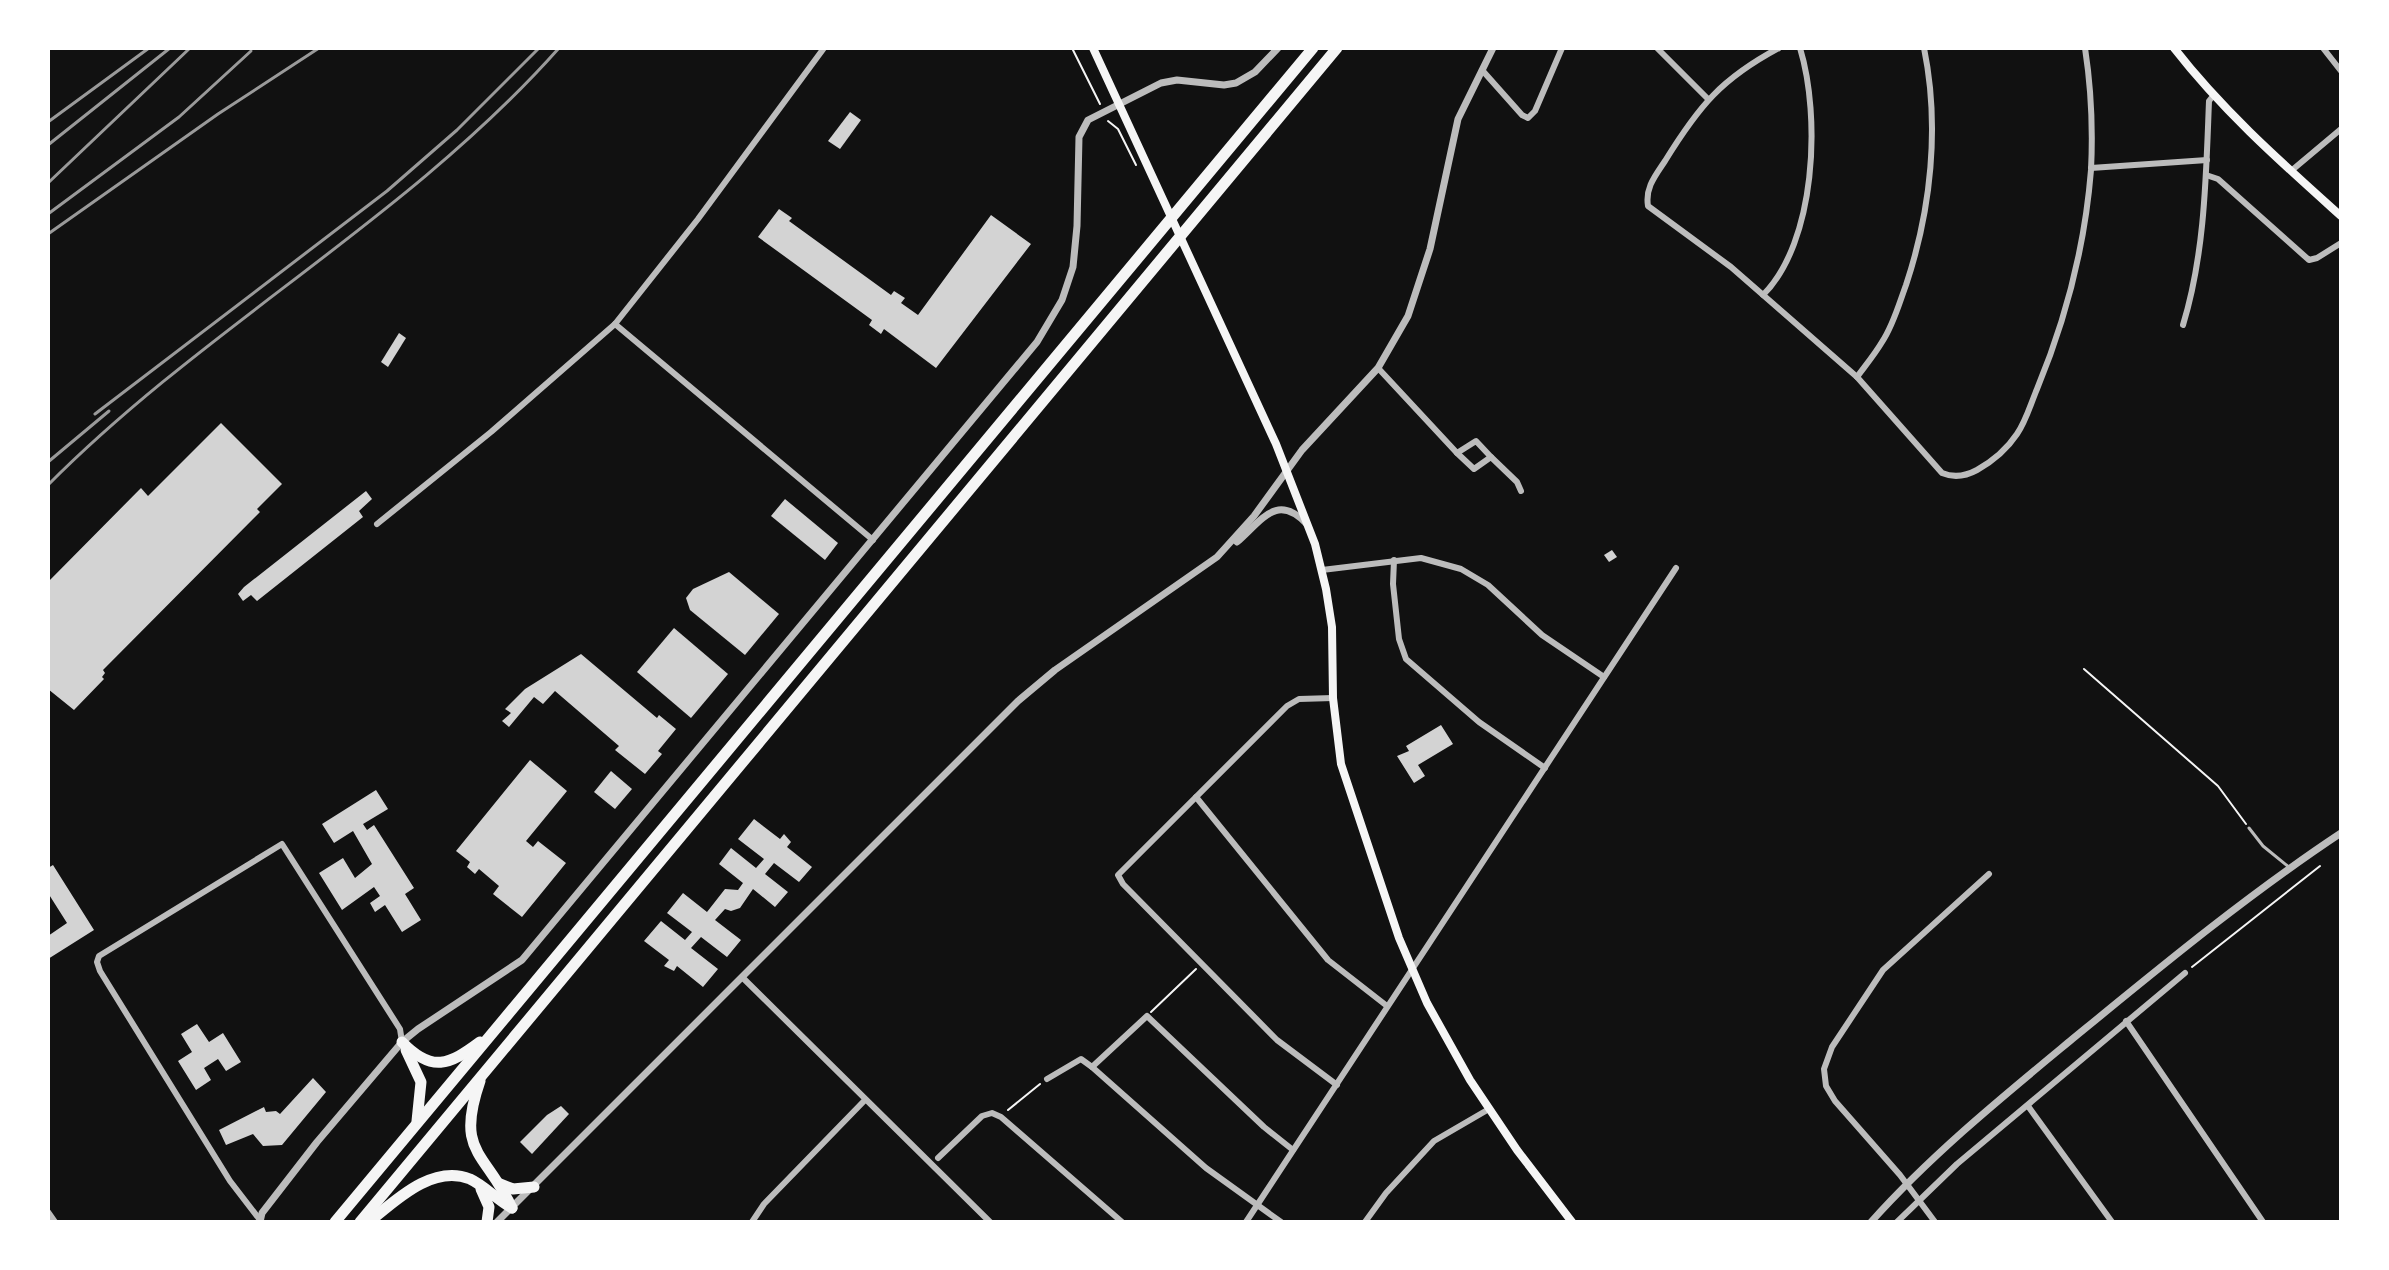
<svg xmlns="http://www.w3.org/2000/svg" width="2389" height="1270" viewBox="0 0 2389 1270" font-family="Rubik,sans-serif">
<rect width="100%" height="100%" fill="#111"/>
<g fill="#d3d3d3">
<path d="M850,112L861,120L840,149L828,141Z"/>
<path d="M779,209L792,218L789,221L891,295L894,291L905,298L901,303L918,315L991,215L1031,244L936,368L884,329L881,334L869,325L872,320L758,237Z"/>
<path d="M399,333L406,338L388,367L381,362Z"/>
<path d="M221,423L282,484L257,509L260,512L103,670L105,673L102,677L104,679L74,710L48,689V582L141,488L148,496Z"/>
<path d="M366,491L372,499L359,511L363,517L257,601L251,595L243,601L238,594L244,587Z"/>
<path d="M785,499L838,543L825,560L771,516Z"/>
<path d="M1612,550L1617,557L1609,562L1604,555Z"/>
<path d="M729,572L779,614L745,655L690,610L686,598L693,589Z"/>
<path d="M674,628L728,674L691,718L637,672Z"/>
<path d="M581,654L657,718L659,715L676,729L658,751L662,754L645,774L615,750L619,746L555,691L543,704L534,697L509,727L502,721L511,713L505,709L525,689Z"/>
<path d="M1441,725L1453,744L1418,765L1425,776L1414,783L1397,756L1409,751L1406,746Z"/>
<path d="M530,760L567,791L526,841L533,847L538,841L566,863L522,917L493,894L499,886L479,869L475,874L467,867L470,862L456,851Z"/>
<path d="M611,771L632,789L615,809L594,792Z"/>
<path d="M376,790L388,809L363,824L367,830L374,825L414,888L405,894L421,920L402,932L385,905L375,912L370,903L380,896L374,887L342,910L319,873L343,858L355,878L372,864L353,831L334,843L322,824Z"/>
<path d="M754,819L780,839L784,834L791,842L787,847L812,867L799,882L774,863L765,874L788,892L775,907L753,889L740,908L731,911L725,909L715,920L741,940L727,957L701,937L691,948L718,969L703,987L677,966L674,971L664,966L669,960L644,941L661,921L685,940L692,932L667,913L683,893L707,912L725,889L738,890L743,883L719,864L731,848L756,868L764,859L738,839Z"/>
<path d="M53,865L94,930L48,959V936L67,923L48,893V868Z"/>
<path d="M197,1024L209,1042L223,1033L241,1062L226,1071L218,1059L204,1068L211,1080L196,1090L178,1061L192,1052L181,1034Z"/>
<path d="M313,1078L326,1092L282,1145L263,1146L253,1134L226,1145L219,1130L264,1107L266,1112L276,1111L280,1114Z"/>
<path d="M561,1106L569,1114L532,1154L520,1142L547,1115Z"/>
</g>
<g fill="none" stroke-linecap="round" stroke-linejoin="round">
<g stroke="#f5f5f5" stroke-width="2">
<path d="M1072,48L1100,104"/>
<path d="M1108,121L1118,129L1136,165"/>
<path d="M2084,669L2218,786L2246,824"/>
<path d="M2192,967L2320,866"/>
<path d="M1151,1012L1196,969"/>
<path d="M1008,1110L1040,1084"/>
</g>
<path stroke="#bcbcbc" stroke-width="3" d="M2249,828L2263,846L2290,868"/>
<g stroke="#bcbcbc" stroke-width="6">
<path d="M1657,48L1708,99"/>
<path d="M1779,48C1721,79 1699,106 1665,161C1655,176 1645,188 1648,206L1731,267L1857,377L1942,473C1954,478 1966,476 1977,470C1993,461 2007,449 2017,434C2026,421 2031,403 2037,389C2066,319 2085,245 2091,170C2093,130 2091,87 2085,48"/>
<path d="M2323,48L2341,71"/>
<path d="M1482,70L1522,115L1528,118L1535,111L1562,48"/>
<path d="M2091,168L2207,160"/>
<path d="M2291,171L2341,129"/>
<path d="M2206,175L2218,179L2309,260L2317,258L2341,243"/>
<path d="M1763,295C1816,242 1821,117 1800,48"/>
<path d="M615,324L873,540"/>
<path d="M2183,325C2205,253 2206,176 2209,101L2213,96"/>
<path d="M1378,368L1457,453L1476,441L1491,457"/>
<path d="M1857,377C1865,366 1875,354 1882,342C1893,326 1899,304 1906,285C1931,210 1940,126 1924,48"/>
<path d="M1457,453L1474,469L1491,457L1517,482L1521,491"/>
<path d="M377,524L491,432L615,324L698,219L824,48"/>
<path d="M1394,560L1393,584L1399,639L1406,659L1479,722L1545,768"/>
<path d="M1322,570L1421,558L1461,569L1488,585L1542,635L1604,677"/>
<path d="M1333,698L1299,699L1287,706L1118,875L1123,884L1277,1040L1337,1085"/>
<path d="M1196,797L1328,960L1387,1006"/>
<path d="M743,978L990,1222"/>
<path d="M2126,1021L2263,1222"/>
<path d="M1092,1067L1206,1168L1281,1222"/>
<path d="M1047,1079L1081,1059L1092,1067L1147,1016L1264,1127L1293,1150"/>
<path d="M2028,1106L2112,1222"/>
<path d="M938,1158L982,1116L992,1113L1001,1117L1122,1222"/>
<path d="M48,1212L55,1222"/>
<path d="M260,1220L230,1181L100,971L97,962L99,956L282,844L400,1029L402,1042"/>
<path d="M752,1222L764,1204L865,1100"/>
<path d="M1246,1222L1676,568"/>
<path d="M1365,1222L1386,1193L1434,1141L1489,1109"/>
<path d="M1897,1222L1957,1164L2185,973"/>
<path d="M1935,1222L1900,1175L1835,1101L1826,1086L1824,1069L1832,1047L1883,970L1989,874"/>
</g>
<g stroke="#bcbcbc" stroke-width="7">
<path d="M1237,542C1263,519 1277,493 1307,524"/>
<path d="M260,1222L262,1213L317,1142L402,1042L418,1029L522,960L1037,342L1062,300L1073,267L1077,226L1079,137L1088,120L1161,83L1177,80L1224,85L1236,83L1255,72L1278,48"/>
<path d="M497,1222L1018,701L1055,670L1217,557L1254,516L1302,450L1378,368L1408,316L1430,249L1458,119L1493,48"/>
<path d="M1871,1222C1931,1155 2001,1098 2070,1041C2158,969 2246,896 2341,833"/>
</g>
<g stroke="#f5f5f5" stroke-width="8">
<path d="M1093,48L1276,444L1315,544L1326,589L1332,627L1333,698L1341,764L1399,938L1427,1003L1470,1080L1517,1150L1572,1222"/>
<path d="M2174,48C2223,111 2282,163 2341,216"/>
</g>
<g stroke="#f5f5f5" stroke-width="11">
<path d="M402,1042C432,1073 449,1065 480,1042"/>
<path d="M406,1050L421,1082L417,1121"/>
<path d="M480,1081C455,1153 485,1151 512,1208"/>
<path d="M500,1184L513,1189L534,1187"/>
<path d="M481,1189L489,1207L487,1222"/>
<path d="M335,1222L1313,48"/>
<path d="M360,1222L1337,48"/>
<path d="M369,1222C395,1201 432,1164 470,1179C485,1186 497,1200 512,1208"/>
</g>
<g stroke="#9a9a9a" stroke-width="3">
<path d="M48,122L149,48"/>
<path d="M48,145L170,48"/>
<path d="M48,183L190,48"/>
<path d="M48,214L179,117L251,51"/>
<path d="M48,234L218,114L319,48"/>
<path d="M95,414L387,191L457,130L539,48"/>
<path d="M48,462L109,411"/>
<path d="M48,485C208,324 407,219 559,48"/>
</g>
</g>
<rect width="2389" height="1270" fill="none" stroke="#ffffff" stroke-width="100"/>
</svg>
